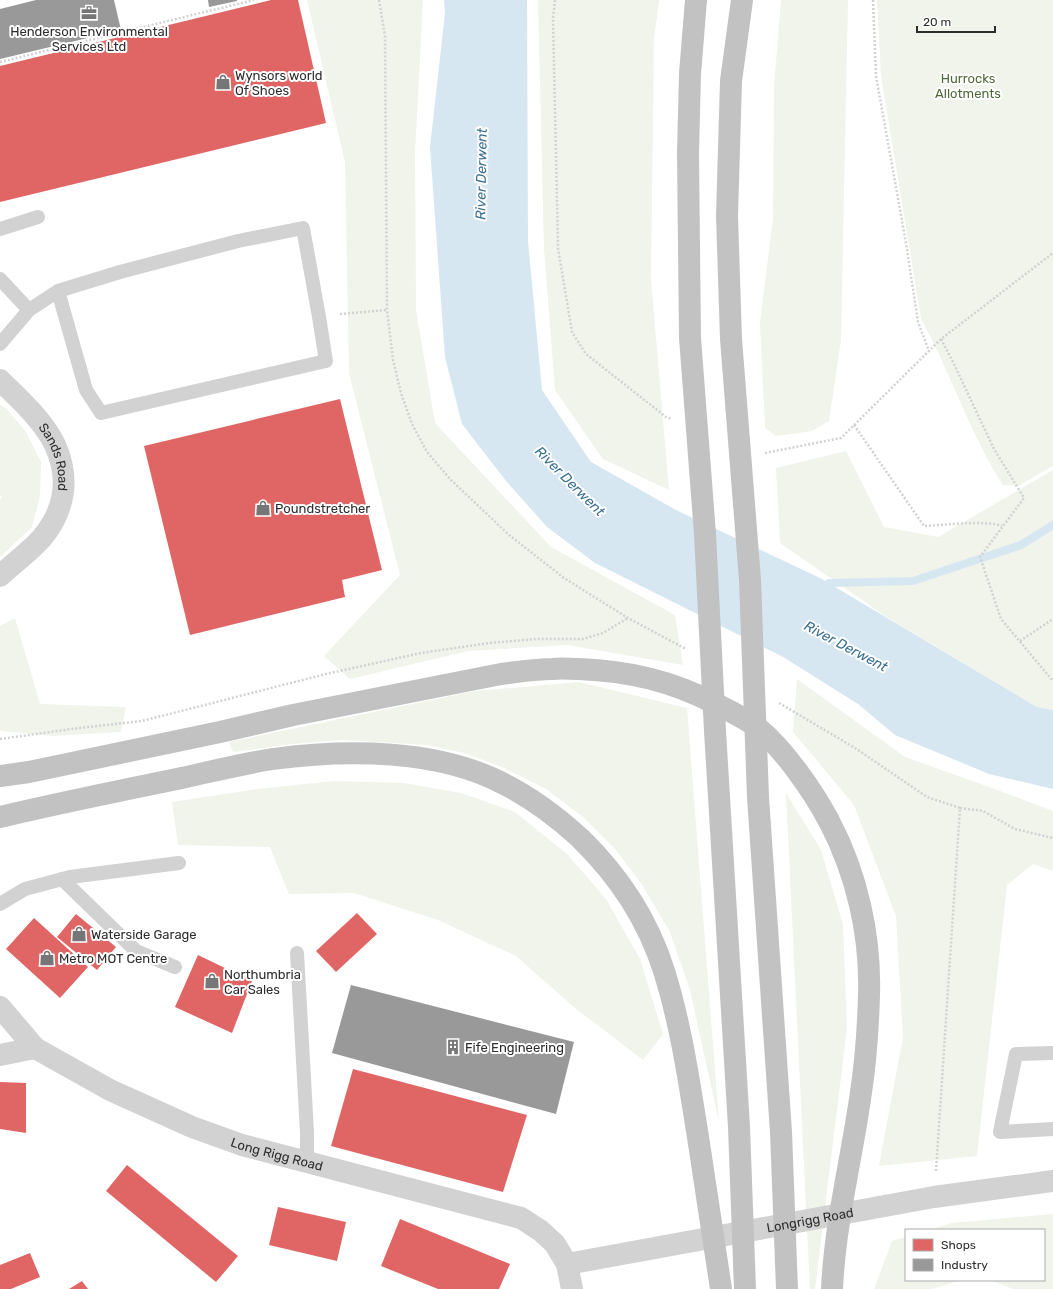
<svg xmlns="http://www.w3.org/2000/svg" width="1053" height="1289" viewBox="0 0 1053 1289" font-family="Rubik,sans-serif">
<rect width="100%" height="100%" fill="#fff"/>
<g fill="#f0f4eb">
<path d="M307,0H423L415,152L416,310L435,423L551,547L675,615L683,665L567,645L468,651L350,679L324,656L400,575L349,373L345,162Z"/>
<path d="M538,0H659L654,39L651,279L669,490L603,459L555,390L544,249Z"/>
<path d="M781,0H848L841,340L829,421L812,431L776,436L765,428L760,323L773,219L774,87Z"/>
<path d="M877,0H1053V466L1018,486L1003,485C970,434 951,373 921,319L881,75Z"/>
<path d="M0,405L6,408L26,432L41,462L40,496L32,527L0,557V500L2,497L0,495Z"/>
<path d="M846,451L884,527L938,537L1053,470V710L1037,707L885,616L780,543L776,468Z"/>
<path d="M15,618L40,704L126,707L121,732L52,736L2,731L0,730V626Z"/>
<path d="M797,679L905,757L992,788L1053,811V871L1033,864L1007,885L977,1156L879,1166L903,1037L896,916L854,805L793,732Z"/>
<path d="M579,682L687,708L719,1122L690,990L670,932L641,883L615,849L583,817L546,789L502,767L464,753L427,745L342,740L292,744L233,752L229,742L475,691Z"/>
<path d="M334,781L404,783L461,793L515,812L567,854L606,899L640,959L663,1034L643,1060L575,1008L516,956L438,920L354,893L289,894L270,847L178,845L172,802L257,789Z"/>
<path d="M786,793L821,850L843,925L847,1028L815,1289H810Z"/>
<path d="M1053,1214V1289H1013L990,1280H1044V1230H929L952,1223Z"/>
<path d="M906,1237V1280H961L932,1289H874L892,1241Z"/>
</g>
<path fill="#d6e7f2" d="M444,0H527L528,241L542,390L591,462L676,510L820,578L1037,707L1053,710V789L989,774L895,735L858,704L783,657L595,563L547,527L506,481L462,424L445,357L430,147L445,13Z"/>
<g fill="#e06666">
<path d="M271,0H298L326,123L0,202V66Z"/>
<path d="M340,399L382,570L342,580L345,597L190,635L144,446Z"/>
<path d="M357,913L377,934L336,972L316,951Z"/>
<path d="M76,914L116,947L97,970L57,937Z"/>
<path d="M34,918L88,967L60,998L6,949Z"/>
<path d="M198,955L252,981L232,1033L175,1007Z"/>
<path d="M353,1069L527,1115L503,1192L331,1146Z"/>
<path d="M0,1082L26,1083V1133L0,1129Z"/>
<path d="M127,1165L238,1256L216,1282L106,1191Z"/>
<path d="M278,1207L346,1222L337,1261L269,1245Z"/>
<path d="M400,1219L510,1264L499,1289H438L381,1266Z"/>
<path d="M30,1253L40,1277L11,1289H0V1265Z"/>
<path d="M82,1281L88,1289H69Z"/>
</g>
<g fill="#999">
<path d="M36,0H114L121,30L0,59V9Z"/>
<path d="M208,0H237V1L209,7Z"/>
<path d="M351,985L574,1042L556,1114L332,1053Z"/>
</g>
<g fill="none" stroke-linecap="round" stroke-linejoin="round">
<path stroke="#d6e7f2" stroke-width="8" d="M829,583L913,581L1021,545L1053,525"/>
<g stroke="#d2d2d2" stroke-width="2.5" stroke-dasharray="2 2" stroke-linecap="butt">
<path d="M379,0L385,36L387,310L393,360L401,393L412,424L427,452L451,480L509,535L564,578L628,618L686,649"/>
<path d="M555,0L553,18L558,248L572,332L586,354L666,417L672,419"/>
<path d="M873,0L876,76L906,243L918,322L929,351"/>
<path d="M0,62L254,0"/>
<path d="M340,314L387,310"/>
<path d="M941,339L954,364L994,449L1024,498L980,557L1001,619L1053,681"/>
<path d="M854,425L924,526C943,525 986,520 1002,526"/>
<path d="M765,453L841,438L941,339L1053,253"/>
<path d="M1020,641L1053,619"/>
<path d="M779,703L855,748L927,797L960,808L936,1171"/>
<path d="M0,739L79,728L142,721L326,674L421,653L489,643L537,639H583L603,633L628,618"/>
<path d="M960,808L983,811L1015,829L1053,838"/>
</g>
<g stroke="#d2d2d2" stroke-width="14">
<path d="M0,229L38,217"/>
<path d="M0,279L29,310"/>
<path d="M0,344L29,310L58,291L120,272L177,257L238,241L303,228L319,317L326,361L101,413L86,390L58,291"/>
<path d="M62,879L136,951L175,967"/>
<path d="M0,904L25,889L70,877L179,863"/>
<path d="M297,953L307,1132V1163"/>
<path d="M1053,1053L1016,1054L1000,1132L1053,1129"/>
</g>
<g stroke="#d2d2d2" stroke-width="22">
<path id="s1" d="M0,380C19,399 43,420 55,445C70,478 65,511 41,539C29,552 13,564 0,576"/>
<path d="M0,1055L35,1048"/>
<path id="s2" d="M567,1264L934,1197L1053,1181"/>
</g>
<path stroke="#d2d2d2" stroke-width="22" id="s3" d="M0,1007L35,1048L110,1090L192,1127L242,1145L521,1218L541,1231L555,1244L567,1264L572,1289"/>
<g stroke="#c2c2c2" stroke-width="22">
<path d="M696,0L690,74L688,153L690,338L705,534L715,731L739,1127L745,1289"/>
<path d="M742,0L731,81L727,216L731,339L750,580L758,797L781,1132L787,1289"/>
<path d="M0,776L29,772L220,732L293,715L501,674C518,672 535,669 553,669C561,668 570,669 579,669C629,671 672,681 716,704C730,711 745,718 758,728C784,749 813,791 829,821C857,874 871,936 869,996C868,1028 866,1060 861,1092C852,1158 835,1222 832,1289"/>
<path d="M0,817C59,803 118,791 177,779C209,772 241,764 273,759C346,749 438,749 504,784C532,798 557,817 580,838C618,875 648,920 664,971C681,1025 689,1081 698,1137C706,1188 713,1238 721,1289"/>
</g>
</g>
<defs>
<symbol id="office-bare" viewBox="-9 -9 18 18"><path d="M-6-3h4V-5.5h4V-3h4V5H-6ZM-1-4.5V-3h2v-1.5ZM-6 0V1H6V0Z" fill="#767676" stroke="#fff" stroke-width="2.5" paint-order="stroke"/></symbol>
<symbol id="shop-bare" viewBox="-9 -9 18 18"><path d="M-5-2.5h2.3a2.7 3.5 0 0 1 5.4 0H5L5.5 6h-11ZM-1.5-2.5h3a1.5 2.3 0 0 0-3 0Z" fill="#767676" stroke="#fff" stroke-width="2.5" paint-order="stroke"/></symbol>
<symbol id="building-bare" viewBox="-9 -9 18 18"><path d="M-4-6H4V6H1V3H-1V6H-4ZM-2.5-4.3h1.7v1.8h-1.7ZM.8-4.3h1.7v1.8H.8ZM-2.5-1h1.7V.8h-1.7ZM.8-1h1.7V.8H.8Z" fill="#767676" stroke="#fff" stroke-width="2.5" paint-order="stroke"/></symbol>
</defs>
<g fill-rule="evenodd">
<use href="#office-bare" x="78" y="2" width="22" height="22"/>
<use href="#shop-bare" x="212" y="71" width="22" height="22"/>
<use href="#shop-bare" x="252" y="497" width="22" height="22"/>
<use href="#shop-bare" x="68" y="923" width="22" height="22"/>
<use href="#shop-bare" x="36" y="947" width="22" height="22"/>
<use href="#shop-bare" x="201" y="970" width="22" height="22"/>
<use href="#building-bare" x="442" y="1036" width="22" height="22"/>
</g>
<g text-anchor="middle" stroke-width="4" stroke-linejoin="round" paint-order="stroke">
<g font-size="13" fill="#2d2d2d" stroke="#fff" text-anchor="start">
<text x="89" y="36" text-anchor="middle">Henderson Environmental<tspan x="89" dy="15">Services Ltd</tspan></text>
<text x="235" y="80">Wynsors world<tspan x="235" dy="15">Of Shoes</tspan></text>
<text x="275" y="513">Poundstretcher</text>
<text x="91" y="939">Waterside Garage</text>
<text x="59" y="963">Metro MOT Centre</text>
<text x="224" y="979">Northumbria<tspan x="224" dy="15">Car Sales</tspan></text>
<text x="465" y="1052">Fife Engineering</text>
</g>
<g font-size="13" fill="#50693a" stroke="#fff">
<text x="968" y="83">Hurrocks<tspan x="968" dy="15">Allotments</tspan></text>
</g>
<g font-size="13" fill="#2d2d2d" stroke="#fff">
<text dy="5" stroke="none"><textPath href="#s1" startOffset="97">Sands Road</textPath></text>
<text dy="5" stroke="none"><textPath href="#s3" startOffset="319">Long Rigg Road</textPath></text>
<text dy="5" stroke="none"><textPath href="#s2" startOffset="247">Longrigg Road</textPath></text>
</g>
<g font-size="14" font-style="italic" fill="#3a6f90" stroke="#fff">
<text transform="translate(481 174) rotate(-89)" y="5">River Derwent</text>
<text transform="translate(570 481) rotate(45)" y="5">River Derwent</text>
<text transform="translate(846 646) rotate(28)" y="5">River Derwent</text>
</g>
</g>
<rect x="905" y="1229" width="140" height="52" fill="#ffffff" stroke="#ababab"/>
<rect x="913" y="1239" width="20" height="12" fill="#e06666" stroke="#ababab"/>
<text x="941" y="1249" font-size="12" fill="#2d2d2d">Shops</text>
<rect x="913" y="1259" width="20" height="12" fill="#999999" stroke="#ababab"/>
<text x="941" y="1269" font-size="12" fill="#2d2d2d">Industry</text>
<path d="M917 26v6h78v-6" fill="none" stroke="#2d2d2d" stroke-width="2"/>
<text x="923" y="26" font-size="12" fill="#2d2d2d" stroke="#ffffff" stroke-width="3" paint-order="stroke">20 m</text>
</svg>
